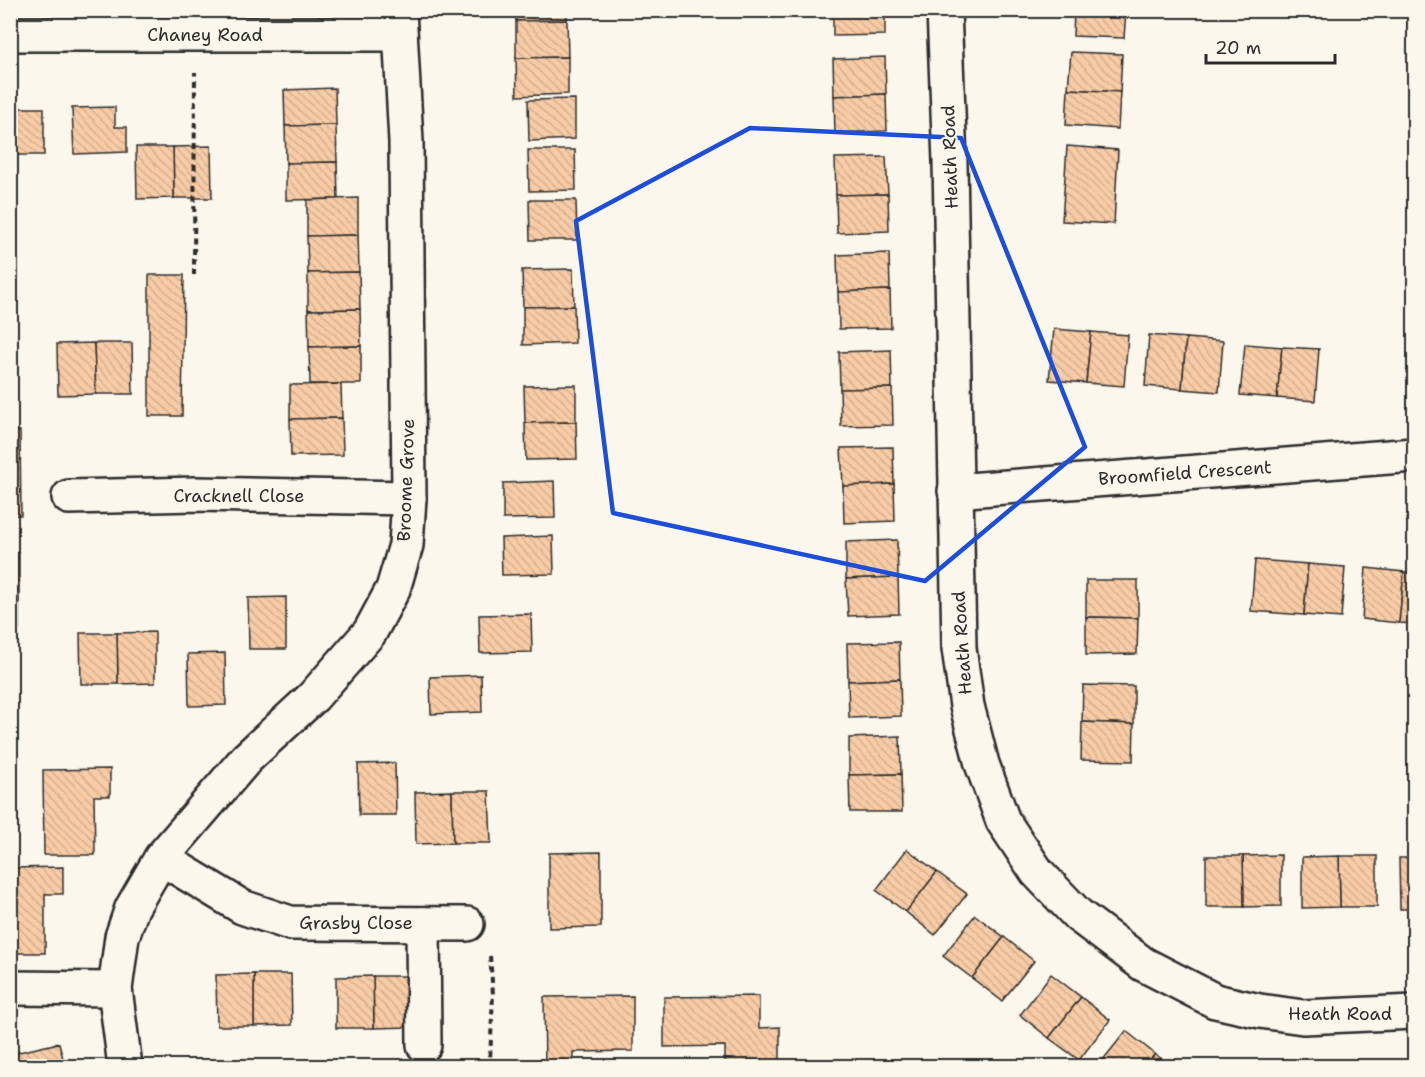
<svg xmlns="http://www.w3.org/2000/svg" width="1425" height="1077" viewBox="0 0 1425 1077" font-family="'Shantell Sans',sans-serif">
<defs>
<pattern id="building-back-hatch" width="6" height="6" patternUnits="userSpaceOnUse" patternTransform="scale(1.5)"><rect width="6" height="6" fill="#f8cca6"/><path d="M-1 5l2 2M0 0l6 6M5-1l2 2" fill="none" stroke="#d5af8f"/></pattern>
</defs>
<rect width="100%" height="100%" fill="#fbf7ec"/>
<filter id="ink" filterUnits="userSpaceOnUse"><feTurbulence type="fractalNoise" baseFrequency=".0167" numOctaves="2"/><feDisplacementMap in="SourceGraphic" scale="12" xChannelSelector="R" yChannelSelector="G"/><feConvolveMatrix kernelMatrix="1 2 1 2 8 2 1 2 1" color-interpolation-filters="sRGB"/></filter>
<g filter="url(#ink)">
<g fill="url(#building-back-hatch)" stroke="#2b2b2b" stroke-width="1.5">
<path d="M515,10H567V20L516,21Z"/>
<path d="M833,10H885V35L833,36Z"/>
<path d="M1074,10H1126L1124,38L1073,36Z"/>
<path d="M567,20L568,57L516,58V21Z"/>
<path d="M1071,52L1122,54L1120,92L1068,89Z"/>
<path d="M568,57V94L517,96L516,58Z"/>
<path d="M885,57L886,94L834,96L833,59Z"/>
<path d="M335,88L336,125L285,126L284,90Z"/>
<path d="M1068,89L1120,92L1118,129L1066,125Z"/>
<path d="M886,94L887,131L835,133L834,96Z"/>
<path d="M575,99V139L529,141L528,100Z"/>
<path d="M115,107V127H127V152L74,154L72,108Z"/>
<rect x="10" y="108" width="34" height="47"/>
<path d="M336,125L337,162L286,163L285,126Z"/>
<path d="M211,146L212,198H174L173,147Z"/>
<path d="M1067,146L1118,150L1114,224L1062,221Z"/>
<path d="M136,147H173L174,198L137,199Z"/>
<path d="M528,150H575L576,190L529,191Z"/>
<path d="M886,157L888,194L836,195L835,158Z"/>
<path d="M337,162L338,199L286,200V163Z"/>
<path d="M888,194L889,231L837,233L836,195Z"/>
<path d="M358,198V235L307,236V200Z"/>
<path d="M529,200H576L577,240H530Z"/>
<path d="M358,235L359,272L308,273L307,236Z"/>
<path d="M889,253L890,290L838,292L837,255Z"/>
<path d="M573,269L574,306L523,307L522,270Z"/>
<path d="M359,272L360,309L308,310V273Z"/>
<path d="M149,275H184L182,416H149Z"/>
<path d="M890,290L891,328L839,329L838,292Z"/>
<path d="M574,306L575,343L523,345V307Z"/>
<path d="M360,309L361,346L309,347L308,310Z"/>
<path d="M1054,329L1091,332L1086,383L1049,380Z"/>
<path d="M1091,332L1128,335L1124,386L1086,383Z"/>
<path d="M1149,335L1186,338L1182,389L1145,386Z"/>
<path d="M1186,338L1223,341L1219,392L1182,389Z"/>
<path d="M94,343L96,394L58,395L57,344Z"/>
<path d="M94,343H132L133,394H96Z"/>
<path d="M1245,344L1282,347L1277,398L1240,395Z"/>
<path d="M361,346V384H310L309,347Z"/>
<path d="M1282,347L1319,349L1315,401L1277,398Z"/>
<path d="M891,350L892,388L840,389L839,352Z"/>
<path d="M341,384L342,418L290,419V385Z"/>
<path d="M576,385V422L525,423L524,386Z"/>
<path d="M892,388L893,425L841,426L840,389Z"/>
<path d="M342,418L343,455L291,456L290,419Z"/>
<path d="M576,422L577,459L526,460L525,423Z"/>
<path d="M10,431H20L21,515H10Z"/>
<path d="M893,447L894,484L843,486L841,448Z"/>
<path d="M554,481L555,518L503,519V483Z"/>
<path d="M894,484L895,521L844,523L843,486Z"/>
<path d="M553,536L554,574L502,575L501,538Z"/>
<path d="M897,540L898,577L846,579V542Z"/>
<rect x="10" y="553" width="9" height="75"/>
<path d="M1255,560L1308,564L1304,615L1251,611Z"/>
<path d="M1308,564L1345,567L1341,618L1304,615Z"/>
<path d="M1366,568L1404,572L1399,623L1362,619Z"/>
<path d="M1404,572H1414V624L1399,623Z"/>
<path d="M898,577L899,614L848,616L846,579Z"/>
<path d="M1086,580H1138V618L1086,617Z"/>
<path d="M286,597V649H249L248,598Z"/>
<path d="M531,614L532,652L480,653L479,615Z"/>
<path d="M1086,617L1138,618L1137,654L1086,655Z"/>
<path d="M155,632V683L118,684L117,633Z"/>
<path d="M80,633H117L118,684H81Z"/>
<path d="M899,642L900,679L848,681L847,643Z"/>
<path d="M225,653L226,705L189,706L188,654Z"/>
<path d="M481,675L482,712L431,714L430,677Z"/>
<path d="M900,679L901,716L849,718L848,681Z"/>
<path d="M1083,685L1134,686V724L1082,722Z"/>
<path d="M1082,722L1134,724L1133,761L1081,760Z"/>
<path d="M900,736L901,774L849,775V738Z"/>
<path d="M395,763L396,815H359L358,764Z"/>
<path d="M110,769V796H94L95,855H44L43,770Z"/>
<path d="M901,774L902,812H850L849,775Z"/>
<path d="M452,791L453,843L416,844L415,792Z"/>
<path d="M452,791H489L491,843H453Z"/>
<path d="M907,849L937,872L906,912L876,890Z"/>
<path d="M601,852V927L549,928V853Z"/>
<path d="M1281,855V906L1244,907L1243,856Z"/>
<path d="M1206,856H1243L1244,907H1206Z"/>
<path d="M1339,856H1377V907H1340Z"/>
<path d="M1339,856L1340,907L1302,908V857Z"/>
<path d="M1399,858H1414V909H1400Z"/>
<path d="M63,867V894H45V953H10V868Z"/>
<path d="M937,872L967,894L935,935L906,912Z"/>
<path d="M975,915L1004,937L972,978L943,956Z"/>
<path d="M1004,937L1034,961L1002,1001L972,978Z"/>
<path d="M254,974H291L292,1025L254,1026Z"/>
<path d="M254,974V1026H217L216,975Z"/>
<path d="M1051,974L1081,997L1049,1038L1020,1015Z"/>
<path d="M373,976H411V1027L374,1028Z"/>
<path d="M373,976L374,1028H336V977Z"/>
<path d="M633,996V1051L573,1052V1066H545L544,997Z"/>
<path d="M759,996V1028L780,1027V1065L725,1066V1046L664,1047V997Z"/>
<path d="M1081,997L1110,1020L1079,1060L1049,1038Z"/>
<path d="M1126,1031L1155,1054L1145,1066H1098Z"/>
<path d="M59,1043L65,1066H12L10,1054Z"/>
<path d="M1155,1054L1172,1066H1145Z"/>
</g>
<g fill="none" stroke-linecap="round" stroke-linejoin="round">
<defs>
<g id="minor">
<path d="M944,10L950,162L959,648L967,706L982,764L1003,821L1037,872L1078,915L1143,964L1215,1001L1260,1011L1303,1017L1414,1012"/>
<path d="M10,34H400"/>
<path d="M955,491L1414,455"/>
<path d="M69,497L196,494L409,498"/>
<path d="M161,858L242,907L290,923L467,924"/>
<path d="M423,924L424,1045"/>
<path d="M10,988L115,989"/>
<path d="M125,1066L115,989L122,937L132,908L161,858L247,758L313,697L370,632L393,589L406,545L409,498L406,142L399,10"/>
</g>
</defs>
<use href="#minor" stroke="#2b2b2b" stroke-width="38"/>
<g stroke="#2b2b2b" stroke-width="4" stroke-dasharray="6 4.5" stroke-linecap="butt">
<path d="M194,275L195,72"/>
<path d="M490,956L493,994L490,1060L495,1066"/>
</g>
<use href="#minor" stroke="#fbf7ec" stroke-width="33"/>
</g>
</g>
<path fill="none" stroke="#1d4ed8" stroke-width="4.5" stroke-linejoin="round" d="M750,128L961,138L1085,447L925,581L613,513L576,221Z"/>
<g text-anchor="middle" stroke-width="4.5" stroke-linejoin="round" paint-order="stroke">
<g font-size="18" fill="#2b2b2b" stroke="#fbf7ec">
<text x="205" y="41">Chaney Road</text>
<text transform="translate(950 157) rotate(-92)" y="6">Heath Road</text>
<text transform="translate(1185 473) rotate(-4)" y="6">Broomfield Crescent</text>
<text transform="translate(406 480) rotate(-88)" y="6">Broome Grove</text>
<text x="239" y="502">Cracknell Close</text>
<text transform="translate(962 643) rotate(-94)" y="6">Heath Road</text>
<text x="356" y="929">Grasby Close</text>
<text x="1340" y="1020">Heath Road</text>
</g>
</g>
<rect width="1425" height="1077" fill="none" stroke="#fbf7ec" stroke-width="36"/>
<rect x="18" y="18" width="1389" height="1041" fill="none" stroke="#2b2b2b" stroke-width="2" filter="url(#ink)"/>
<path d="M1206 54v9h129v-9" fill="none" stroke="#2b2b2b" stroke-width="3"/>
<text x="1215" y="54" font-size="18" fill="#2b2b2b" stroke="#fbf7ec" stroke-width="4.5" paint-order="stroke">20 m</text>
</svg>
